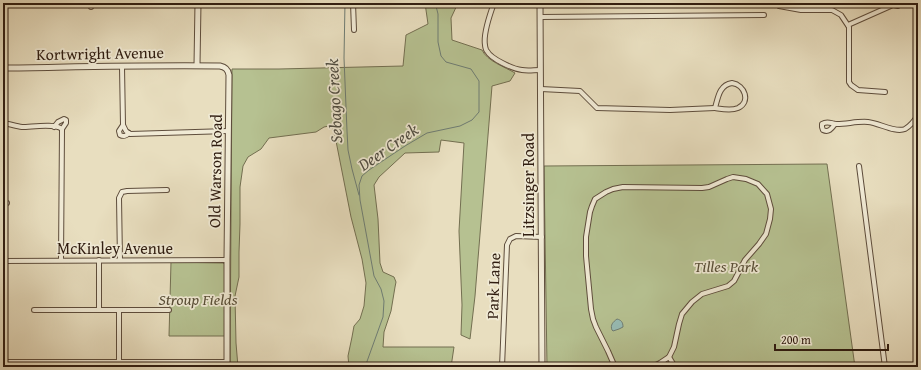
<svg xmlns="http://www.w3.org/2000/svg" width="921" height="370" viewBox="0 0 921 370" font-family="'Gentium Book Plus',serif">
<rect width="100%" height="100%" fill="#e8debf"/>
<filter id="stains"><feTurbulence type="fractalNoise" baseFrequency=".005" numOctaves="4"/><feColorMatrix values="0 0 0 0 .2 0 0 0 0 .09 0 0 0 0 .02 0 0 0 .5 -.17"/></filter>
<radialGradient id="worn" r=".72"><stop offset=".6" stop-color="#630" stop-opacity="0"/><stop offset="1" stop-color="#630" stop-opacity=".3"/></radialGradient>
<g fill="#b6c191" stroke="#736f51">
<path d="M425,3H458L451,18L452,40L482,50C487,61 505,67 515,73L510,81L492,86L475,296L470,339L461,335L462,305L459,231L464,143L441,140L439,152L405,153L379,177L374,185L378,219L380,263L383,272L394,277L396,282L395,287L391,311L384,332L383,347H454L451,367H349L348,356L352,337L354,326L360,319L364,306L366,283L362,259L351,217L336,141L333,129L329,126L324,127L316,132L269,138L261,149L248,157L243,166L240,187V224L239,252V277L235,296L236,343L238,367H230L232,69H279L403,66L406,35L428,24Z"/>
<path d="M827,164L855,367H547L544,166Z"/>
<path d="M171,262L223,263L225,265L226,336H169Z"/>
</g>
<path fill="#97bcb5" stroke="#6e7c73" d="M617,319C621,320 623,322 623,327L619,329L613,331L612,330C610,325 613,322 617,319Z"/>
<g fill="none" stroke-linecap="round" stroke-linejoin="round">
<g stroke="#6e7c73" stroke-width="1">
<path d="M345,3L344,58L347,131L348,150L352,169L359,195"/>
<path d="M365,367L383,317L384,301L381,289L374,276L360,200L359,185L362,176L369,170L405,146L427,133L460,126L472,120L479,112V81L471,69L446,62L441,56L438,42V14L436,6L443,3"/>
</g>
<defs>
<g id="minor">
<path d="M353,3L354,30"/>
<path d="M494,3C490,14 483,34 485,45C485,46 486,51 487,51C491,59 513,69 522,70C528,71 534,70 540,70"/>
<path d="M777,3L779,6L801,10H832L841,15L849,27V82L851,85L858,90L885,92"/>
<path d="M91,7V3"/>
<path d="M541,17L764,15"/>
<path d="M848,25L893,5L898,6"/>
<path d="M122,67L123,125L126,131L130,134L228,131"/>
<path d="M732,83C745,85 751,102 738,108C731,111 722,109 715,108C718,98 719,85 732,83Z"/>
<path d="M541,89L580,91L597,108L670,110L715,108"/>
<path d="M3,123C9,124 16,126 22,127C32,127 55,123 62,129L61,260"/>
<path d="M835,124C832,128 829,133 823,130L822,127V124C828,120 831,124 837,124C847,124 858,121 868,122C879,123 895,133 905,129C910,126 915,120 918,115"/>
<path d="M123,125L119,131L120,135C124,137 126,136 129,133"/>
<path d="M54,127L58,122L64,119L66,120V123L62,129"/>
<path d="M859,166L885,367"/>
<path d="M3,203H7"/>
<path d="M99,260V310"/>
<path d="M120,260L119,198L122,192L127,191L167,190"/>
<path d="M3,261L227,260"/>
<path d="M34,310H169"/>
<path d="M3,362H227"/>
<path d="M119,367V311"/>
<path d="M502,367L507,245L510,239L516,236L542,237"/>
<path d="M615,367L608,351L596,327L593,319L591,309L586,256V237L590,212L592,206L595,199L606,192L613,189L623,187L702,188L709,187L727,179L733,177L746,179L758,184L767,194L771,209L770,219L766,234L759,244L745,260L734,281L728,286L702,294L692,302L682,314L679,324L674,347L669,357"/>
<path d="M652,367L660,363L669,357L675,367"/>
</g>
<g id="tertiary">
<path d="M540,3L542,367"/>
<path d="M197,65L198,3"/>
<path d="M3,68C75,67 147,65 220,66C225,67 228,69 229,75L227,260V367"/>
</g>
</defs>
<use href="#minor" stroke="#5e4d3c" stroke-width="6"/>
<use href="#tertiary" stroke="#5e4d3c" stroke-width="7"/>
<use href="#minor" stroke="#f0ead5" stroke-width="4"/>
<use href="#tertiary" stroke="#f0ead5" stroke-width="5"/>
</g>
<g text-anchor="middle" stroke-width="3.5" stroke-linejoin="round" paint-order="stroke">
<g font-size="16" fill="#301d11" stroke="#f0ead5">
<text transform="translate(100 53) rotate(-1)" y="6">Kortwright Avenue</text>
<text transform="translate(215 171) rotate(-89)" y="6">Old Warson Road</text>
<text transform="translate(528 185) rotate(-90)" y="6">Litzsinger Road</text>
<text x="115" y="254">McKinley Avenue</text>
<text transform="translate(493 286) rotate(-88)" y="6">Park Lane</text>
</g>
<g font-size="16" font-style="italic" fill="#584e37" stroke="#f0ead5">
<text x="726" y="272">Tilles Park</text>
<text x="198" y="305">Stroup Fields</text>
</g>
<g font-size="17" font-style="italic" fill="#4f4d42" stroke="#f0ead5">
<text transform="translate(334 101) rotate(-93)" y="6">Sebago Creek</text>
<text transform="translate(388 147) rotate(-35)" y="6">Deer Creek</text>
</g>
</g>
<rect width="921" height="370" fill="none" stroke="#e8debf" stroke-width="16"/>
<rect x="4" y="4" width="913" height="362" fill="none" stroke="#301d11" stroke-width="2"/>
<rect x="8" y="8" width="905" height="354" fill="none" stroke="#301d11"/>
<path d="M775 344v6h113v-6" fill="none" stroke="#301d11" stroke-width="2"/>
<text x="781" y="344" font-size="12" fill="#301d11" stroke="#f0ead5" stroke-width="3" paint-order="stroke">200 m</text>
<rect width="100%" height="100%" filter="url(#stains)"/>
<rect width="100%" height="100%" fill="url(#worn)"/>
</svg>
